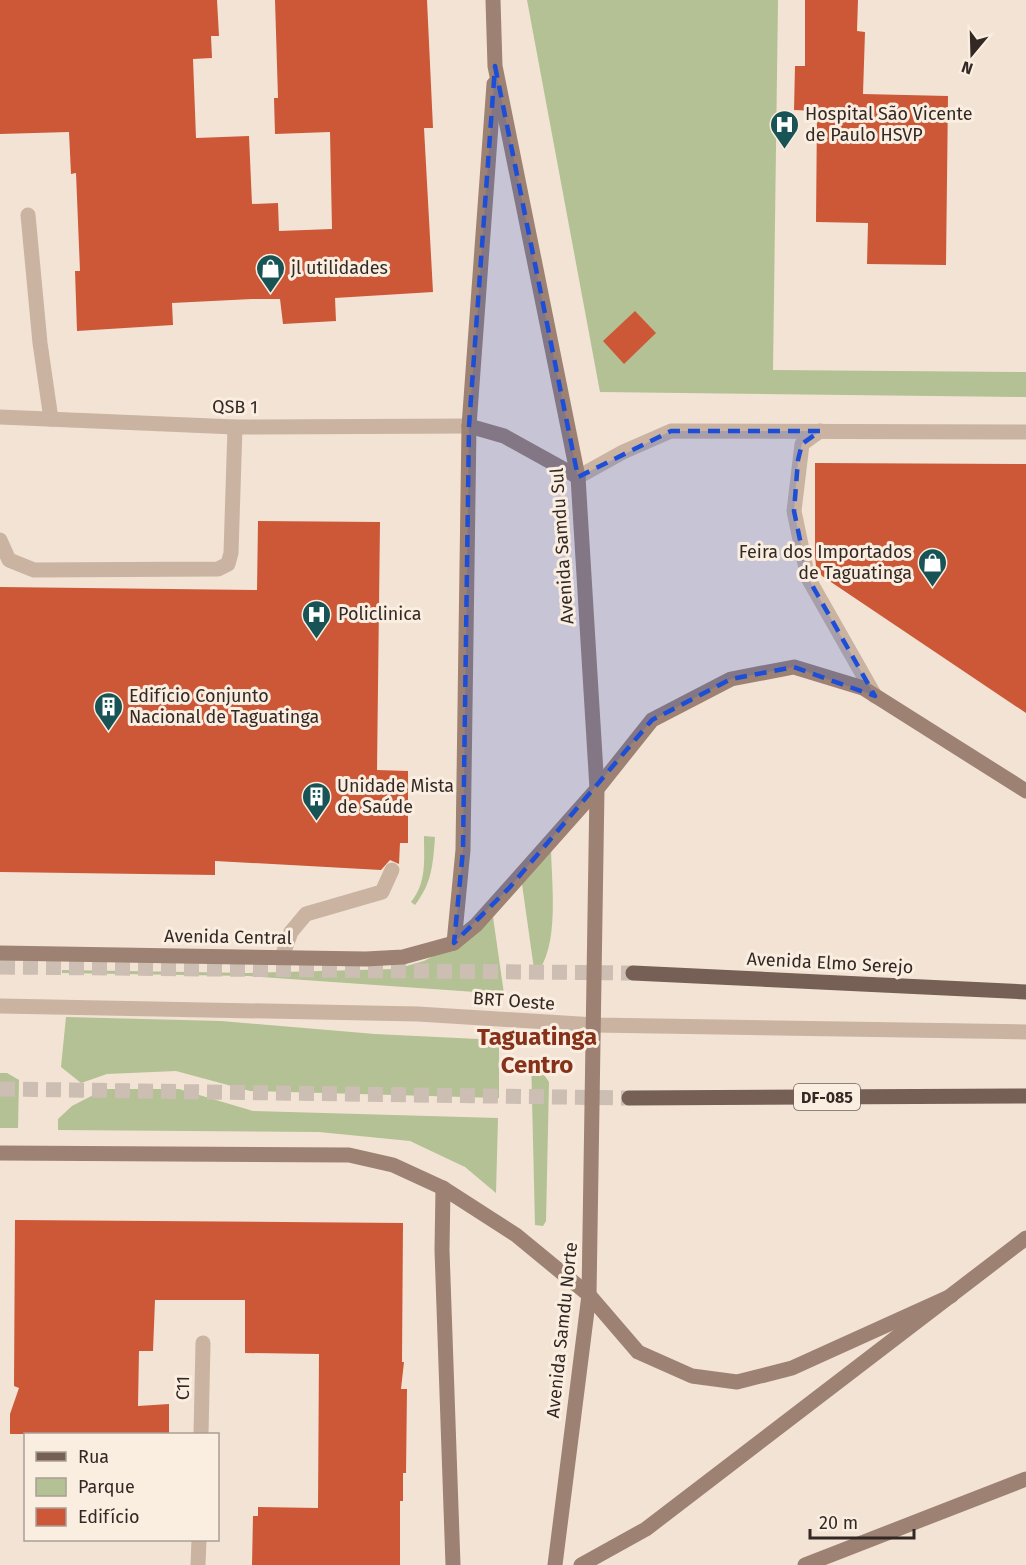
<svg xmlns="http://www.w3.org/2000/svg" width="1026" height="1565" viewBox="0 0 1026 1565" font-family="'Fira Sans',sans-serif">
<rect width="100%" height="100%" fill="#f2e3d5"/>
<g fill="#b3c194">
<path d="M527,0H778L773,370L1026,372V397L600,392Z"/>
<path d="M424,836L435,837C433,864 432,883 415,905L411,902C427,882 424,860 424,836Z"/>
<path d="M551,844C551,883 561,946 535,976L521,877Z"/>
<path d="M492,910L504,994L248,976L62,973V970L248,973L396,969L424,961L454,945Z"/>
<path d="M66,1017L221,1021L375,1034L499,1040V1098L250,1091L176,1071L107,1074L81,1083L61,1067Z"/>
<path d="M531,1056L549,1082L546,1221L543,1226L535,1225Z"/>
<path d="M0,1073H7L19,1080L18,1128H0Z"/>
<path d="M105,1089H179L253,1111L498,1118L496,1193L465,1167L410,1141L319,1132L58,1130V1119L72,1106Z"/>
</g>
<g fill="#cd5837">
<path d="M0,0H217L219,36H211L212,58L193,59L196,138L249,136L252,204L278,203L279,231L332,229L330,132L275,134L274,98H278L275,0H427L433,128H424L433,292L335,298L336,321L283,324L280,299H252L172,303L173,325L77,331L75,271H80L76,173L71,174L69,132L0,134Z"/>
<path d="M805,0H858L857,31L865,32L863,94L948,96L946,265L867,264L868,223L816,222L817,111L794,110L795,66H805Z"/>
<path d="M635,311L656,333L624,364L603,341Z"/>
<path d="M815,463L1026,464V713L822,576L816,566L815,556Z"/>
<path d="M258,521L380,522L377,770L408,771V843H400L399,864L390,860L381,870L215,861V875L0,872V587L257,590Z"/>
<path d="M15,1220L403,1223L402,1362H404L401,1389H407L406,1473H403V1501H400V1565H252L253,1516H258V1507L318,1508L319,1354L245,1353V1300H155L153,1351H139L138,1406L169,1404V1434H10V1414L19,1388L14,1386Z"/>
</g>
<g fill="none" stroke-linecap="round" stroke-linejoin="round">
<g stroke="#ccbeb2" stroke-width="15" stroke-dasharray="15 8" stroke-linecap="butt">
<path d="M0,967L633,973"/>
<path d="M0,1089L629,1098"/>
</g>
<g stroke="#cab3a0" stroke-width="15">
<path d="M28,215L40,343L51,419"/>
<path d="M0,540L9,560L34,570L218,569L228,564L231,553L235,427"/>
<path d="M282,957L291,932L306,914L382,892L392,870"/>
<path d="M0,1006L418,1014L595,1025L1026,1032"/>
</g>
<g stroke="#cab3a0" stroke-width="15">
<path d="M0,417L235,427L469,426"/>
<path d="M820,431L802,444L794,511L808,578L875,696"/>
<path d="M578,477L623,452L671,431L1026,432"/>
<path d="M201,1434L203,1343"/>
<path d="M198,1565L199,1540"/>
</g>
<g stroke="#9d8172" stroke-width="15">
<path d="M493,0L495,66L578,477L597,789L589,1295L555,1565"/>
<path d="M469,426L504,436L578,477"/>
<path d="M454,943L463,850L469,426L494,84"/>
<path d="M0,953L366,959L403,957L454,943L476,925L510,887L597,789L652,720L731,679L794,667L863,688L1026,791"/>
<path d="M0,1153L349,1155L393,1165L443,1188L516,1235L589,1295L638,1352L692,1376L737,1382L792,1368L951,1296"/>
<path d="M443,1188L442,1250L453,1565"/>
<path d="M581,1565L646,1529L1026,1238"/>
<path d="M805,1565L1026,1479"/>
</g>
<g stroke="#765f54" stroke-width="15">
<path d="M633,973L1026,992"/>
<path d="M629,1098L1026,1096"/>
</g>
</g>
<path fill="#1d4ed8" fill-opacity="0.2" stroke="#1d4ed8" stroke-width="4.5" stroke-dasharray="12 8" stroke-linejoin="round" d="M495,66L578,477L671,431H820L802,444L798,460L794,511L808,578L875,696L794,667L731,679L652,720L510,887L454,943L463,850L469,426Z"/>
<defs>
<symbol id="hospital-pin" viewBox="-11 -11 22 30"><path d="M0 17L-7.5 6A9.5 9.5 0 1 1 7.5 6Z" fill="#185456" stroke="#faeee1"/><path d="M-5-5h3v3.5h4V-5h3V5h-3V1.5h-4V5h-3Z" fill="#fff"/></symbol>
<symbol id="shop-pin" viewBox="-11 -11 22 30"><path d="M0 17L-7.5 6A9.5 9.5 0 1 1 7.5 6Z" fill="#185456" stroke="#faeee1"/><path d="M-5-2.5h2.3a2.7 3.5 0 0 1 5.4 0H5L5.5 6h-11ZM-1.5-2.5h3a1.5 2.3 0 0 0-3 0Z" fill="#fff"/></symbol>
<symbol id="building-pin" viewBox="-11 -11 22 30"><path d="M0 17L-7.5 6A9.5 9.5 0 1 1 7.5 6Z" fill="#185456" stroke="#faeee1"/><path d="M-4-6H4V6H1V3H-1V6H-4ZM-2.5-4.3h1.7v1.8h-1.7ZM.8-4.3h1.7v1.8H.8ZM-2.5-1h1.7V.8h-1.7ZM.8-1h1.7V.8H.8Z" fill="#fff"/></symbol>
</defs>
<g fill-rule="evenodd">
<use href="#hospital-pin" x="768" y="108" width="33" height="45"/>
<use href="#shop-pin" x="254" y="252" width="33" height="45"/>
<use href="#shop-pin" x="916" y="546" width="33" height="45"/>
<use href="#hospital-pin" x="300" y="598" width="33" height="45"/>
<use href="#building-pin" x="92" y="690" width="33" height="45"/>
<use href="#building-pin" x="300" y="780" width="33" height="45"/>
</g>
<g text-anchor="middle" stroke-width="6" stroke-linejoin="round" paint-order="stroke">
<rect fill="#faeee1" stroke="#6f635d" stroke-width="1.5" x="794" y="1084" width="66" height="26" rx="4.5"/>
<g font-size="16" font-weight="bold" fill="#332824">
<text x="827" y="1103">DF-085</text>
</g>
<g font-size="18" fill="#332824" stroke="#faeee1" text-anchor="start">
<text x="805" y="120">Hospital São Vicente<tspan x="805" dy="21">de Paulo HSVP</tspan></text>
<text x="291" y="274">jl utilidades</text>
<text x="912" y="558" text-anchor="end">Feira dos Importados<tspan x="912" dy="21">de Taguatinga</tspan></text>
<text x="338" y="620">Policlinica</text>
<text x="129" y="702">Edifício Conjunto<tspan x="129" dy="21">Nacional de Taguatinga</tspan></text>
<text x="337" y="792">Unidade Mista<tspan x="337" dy="21">de Saúde</tspan></text>
</g>
<g font-size="18" fill="#332824" stroke="#faeee1">
<text transform="translate(235 407) rotate(1)" y="6">QSB 1</text>
<text transform="translate(562 546) rotate(-94)" y="6">Avenida Samdu Sul</text>
<text transform="translate(228 937) rotate(1)" y="6">Avenida Central</text>
<text transform="translate(830 963) rotate(3)" y="6">Avenida Elmo Serejo</text>
<text transform="translate(514 1001) rotate(4)" y="6">BRT Oeste</text>
<text transform="translate(562 1330) rotate(-84)" y="6">Avenida Samdu Norte</text>
<text transform="translate(183 1388) rotate(-89)" y="6">C11</text>
</g>
<g font-size="24" font-weight="bold" fill="#863119" stroke="#faeee1">
<text x="537" y="1045">Taguatinga<tspan x="537" dy="28">Centro</tspan></text>
</g>
</g>
<rect x="24" y="1433" width="195" height="108" fill="#faeee1" stroke="#aa9f95" stroke-width="1.5"/>
<rect x="36" y="1452" width="30" height="9" fill="#765f54" stroke="#aa9f95" stroke-width="1.5"/>
<text x="78" y="1463" font-size="18" fill="#332824">Rua</text>
<rect x="36" y="1478" width="30" height="18" fill="#b3c194" stroke="#aa9f95" stroke-width="1.5"/>
<text x="78" y="1493" font-size="18" fill="#332824">Parque</text>
<rect x="36" y="1508" width="30" height="18" fill="#cd5837" stroke="#aa9f95" stroke-width="1.5"/>
<text x="78" y="1523" font-size="18" fill="#332824">Edifício</text>
<g transform="translate(972 54) rotate(199)" stroke="#faeee1" stroke-width="4.5" paint-order="stroke">
<path d="M0-4.5L10 22L0 15L-10 22Z" fill="#332824"/>
<text y="-9" font-size="16" font-weight="bold" text-anchor="middle" fill="#332824">N</text>
</g>
<path d="M810 1529v9h104v-9" fill="none" stroke="#332824" stroke-width="3"/>
<text x="819" y="1529" font-size="18" fill="#332824" stroke="#faeee1" stroke-width="4.5" paint-order="stroke">20 m</text>
</svg>
